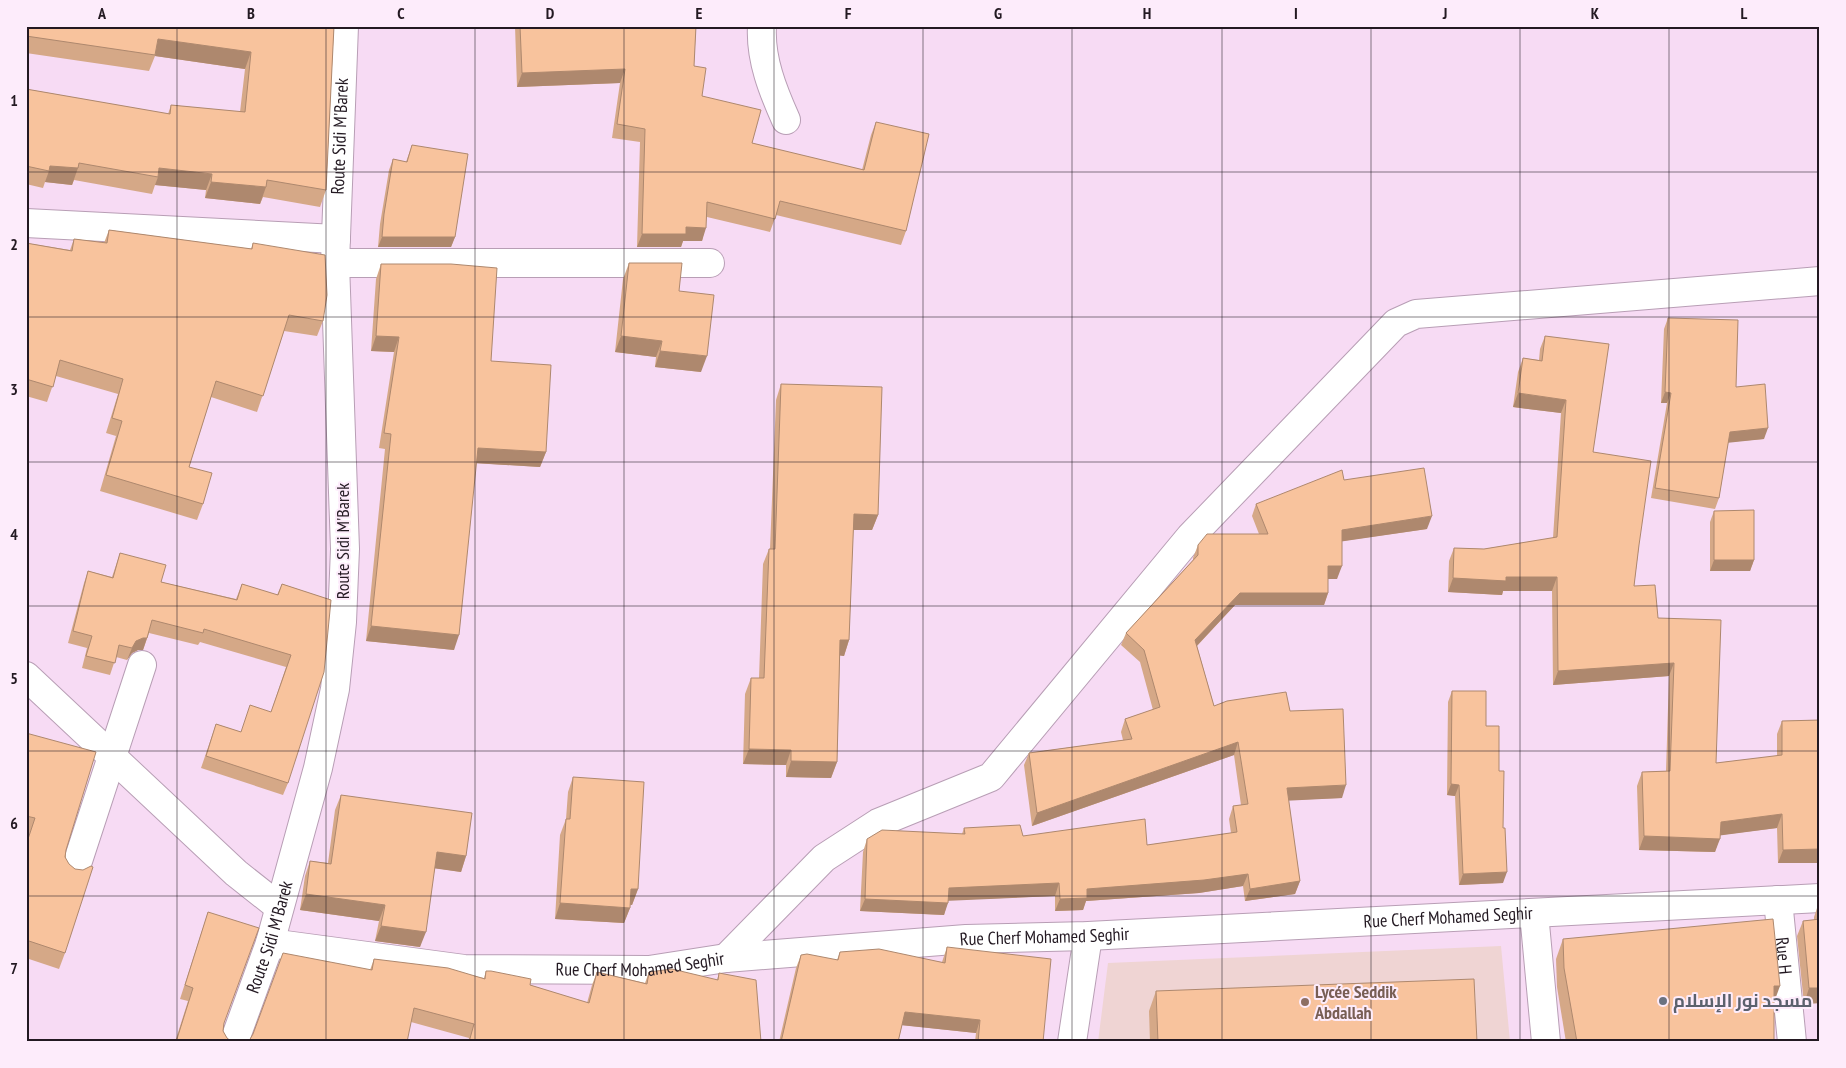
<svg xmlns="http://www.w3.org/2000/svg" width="1846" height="1068" viewBox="0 0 1846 1068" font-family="'PT Sans Narrow',Cairo,sans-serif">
<rect width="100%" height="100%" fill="#f7dbf4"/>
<path fill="#efd4d3" d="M1501,946L1510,1042H1098L1108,963Z"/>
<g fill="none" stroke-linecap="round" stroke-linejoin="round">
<defs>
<g id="minor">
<path d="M762,26C760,59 773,91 786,120"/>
<path d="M26,223L336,239"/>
<path d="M335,263H710"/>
<path d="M26,676L236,873L279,907"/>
<path d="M75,870L142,665"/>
<path id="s1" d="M1778,900L1792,1042"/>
<path d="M1534,913L1546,1042"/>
<path id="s2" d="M270,943L464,969L649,970L726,958L966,939L1088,936L1820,898"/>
<path d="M726,958L824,858L878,823L991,777L1190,537L1396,323L1416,314L1820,281"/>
<path id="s3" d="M234,1042L270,943L318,768L335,689L342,622L345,549L335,263L344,26"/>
<path d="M1072,1042L1088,936"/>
</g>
</defs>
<use href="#minor" stroke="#b89eb5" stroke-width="30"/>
<use href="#minor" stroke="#fff" stroke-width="28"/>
</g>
<g fill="#d5a887">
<path d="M26,26H334L326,190L320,207L263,197L260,204L205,198L206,190L155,185L152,194L74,180L72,185L45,182L43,188L26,184V89L168,114L171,105L240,112L245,69L155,56L149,71L26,53Z"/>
<path d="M515,26H696L694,66L702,96L752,143L862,170L871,135L876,122L906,231L901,245L776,215L770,232L707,217L702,241H683L681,247H637L640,142L612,138L620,83L517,87Z"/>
<path d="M412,145L455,237L451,247H378L380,224L389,170L393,159L406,162Z"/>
<path d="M109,230L251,249L253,243L323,321L317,336L284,331L257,412L211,397L189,467L203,504L197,520L100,491L116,436L106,433L118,394L56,376L47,402L26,396V243L70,250L74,239L104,243Z"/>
<path d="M629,263L679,291L701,372L655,367L656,357L615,352L623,279Z"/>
<path d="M381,264L491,361L546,452L540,467L476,463L454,650L366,641L385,449L379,448L394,352L371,351L376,279Z"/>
<path d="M1668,318L1736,387L1764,439L1728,442L1719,498L1715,509L1651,498L1667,403H1661L1664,329Z"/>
<path d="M1545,336L1593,452L1639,545L1634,586L1658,618L1716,763L1777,756V734L1782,721L1820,720V863H1778L1777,828L1720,835L1715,852L1639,850L1637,786L1642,772L1666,771L1669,676L1553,685L1552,591H1503L1502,595L1448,592L1449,561L1454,548L1484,549L1553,538L1561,413L1513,407L1518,372L1523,358L1539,360L1540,349Z"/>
<path d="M781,384L878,515L872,530H853L849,640L844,656L840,655L837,762L831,778L786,777V765L743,764L745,694L751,678H759L763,564L769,549H770L776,400Z"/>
<path d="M1344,480L1427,529L1342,541L1337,579H1328V593L1324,605H1235L1197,646L1214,706L1290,711L1342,798L1288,800L1300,881L1295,894L1245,901L1243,886L1199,893L1086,901L1083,910L1055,911V896L948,900L944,915L860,911L863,852L867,839L962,834L964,828L1023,836L1147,845L1231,833L1229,819L1233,806L1241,805L1234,755L1032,826L1024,765L1029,753L1123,740L1121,732L1125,719L1153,710L1140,662L1121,645L1126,633L1193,560V558L1198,545L1259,534L1252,516L1256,504Z"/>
<path d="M1714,511L1754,560L1750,571H1710V522Z"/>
<path d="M120,553L161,582L236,599L242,584L277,595L282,584L331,600L288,783L283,795L201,768L216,724L241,732L271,712L286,667L200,642L198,645L149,633L143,650H138L132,653L127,660L116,657L110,675L82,668L87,648L68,643L84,583L88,571L112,577Z"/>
<path d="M1452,691L1486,726L1499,771L1503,883L1459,885L1455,796L1447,795L1448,702Z"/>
<path d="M26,733L66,850L65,953L59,969L26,958V844L29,834L26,833Z"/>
<path d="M573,777L638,889L632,905L630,904V908L624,923L555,919L560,835L566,819L568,792Z"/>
<path d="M341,795L466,856L461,872L435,868L420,947L375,941L379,921L300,910L305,876L310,861L328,863L335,810Z"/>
<path d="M1819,902L1820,1003L1804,1004L1797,936L1803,921L1814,920V917Z"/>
<path d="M208,912L224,1023L223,1031L227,1038L232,1042H175L188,1001L180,999Z"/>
<path d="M1563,939L1774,1002V1042H1566L1557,987L1556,959Z"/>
<path d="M947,947L1043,1042H975L976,1033L902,1025L898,1042H779L796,968L801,955L837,960L840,952L942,962Z"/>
<path d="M374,959L484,978L486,971L587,1003L592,985L597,972L645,983L649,972L717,980L719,973L761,1042H468L469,1038L411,1022L370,970Z"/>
<path d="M1156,991L1477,1042H1150L1149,1011Z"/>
</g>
<g fill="#ae886e">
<path d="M158,39L251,52L245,69L155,56Z"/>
<path d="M625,69L620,83L517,87L522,73Z"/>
<path d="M50,166L78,168L72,185L45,182L49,171Z"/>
<path d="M159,168L212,174L206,190L155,185L158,177Z"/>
<path d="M211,182L266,187L260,204L205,198Z"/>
<path d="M686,227L706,228L702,241H683L681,247H637L642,234Z"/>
<path d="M382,237H455L451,247H378Z"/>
<path d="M376,336L399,337L394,352L371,351Z"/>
<path d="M621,336L662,341L656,357L615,352Z"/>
<path d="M660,351L707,356L701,372L655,367Z"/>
<path d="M1665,392L1671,393L1667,403H1661Z"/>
<path d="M1518,393L1566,400L1561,413L1513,407Z"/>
<path d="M1768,428L1764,439L1726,443L1730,432Z"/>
<path d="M478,448L546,452L540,467L472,463Z"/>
<path d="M854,514L878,515L872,530H848Z"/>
<path d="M1432,516L1427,529L1338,542L1342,530Z"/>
<path d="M1714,560H1754L1750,571H1710Z"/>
<path d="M1328,566H1342L1337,579H1324Z"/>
<path d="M1506,577H1557L1552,591H1503L1502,595L1448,592L1453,578Z"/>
<path d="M1240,593H1328L1324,605H1235L1191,652L1195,640Z"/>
<path d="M371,626L459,635L454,650L366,641Z"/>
<path d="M143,638H147L143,650H138L132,653L127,660L132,648L136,641Z"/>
<path d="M840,640H849L844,656L834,655Z"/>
<path d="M1674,663L1669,676L1553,685L1558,671Z"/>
<path d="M1238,742L1234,755L1032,826L1037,813Z"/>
<path d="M749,749L791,750L786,765L743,764Z"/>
<path d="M791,761L837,762L831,778L786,777Z"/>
<path d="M1451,784L1459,785L1455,796L1447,795Z"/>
<path d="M1346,785L1342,798L1282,801L1287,788Z"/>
<path d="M1782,814L1777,828L1716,836L1721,822Z"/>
<path d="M1644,836L1720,839L1715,852L1639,850Z"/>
<path d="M1820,849V863H1778L1783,850Z"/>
<path d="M437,852L466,856L461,872L432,868Z"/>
<path d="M1507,872L1503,883L1459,885L1463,874Z"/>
<path d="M1248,874L1243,886L1199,893L1086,901L1083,910L1055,911L1060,899L1087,889Z"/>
<path d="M1300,881L1295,894L1245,901L1250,889Z"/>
<path d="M1059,883L1055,896L944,901L949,888Z"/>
<path d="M631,889H638L632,905L626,904Z"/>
<path d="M306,894L385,905L379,921L300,910Z"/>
<path d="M865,899L948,903L944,915L860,911Z"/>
<path d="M560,903L630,908L624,923L555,919Z"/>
<path d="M381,926L426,932L420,947L375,941Z"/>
<path d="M1774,986H1780L1773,1005Z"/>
<path d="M1809,988H1820V1003L1804,1004Z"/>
<path d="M905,1012L980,1020L976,1033L900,1025Z"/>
</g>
<g fill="#f8c39d" stroke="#ae886e">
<path d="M26,26H334L326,190L267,180L266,187L211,182L212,174L159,168L158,177L79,163L78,168L50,166L49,171L26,166V89L170,114L171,105L245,112L251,52L158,39L155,55L26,36Z"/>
<path d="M520,26H696L694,66L706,68L702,96L761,110L752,143L864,170L876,122L929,134L906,231L780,201L775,219L707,202L706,228L686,227V234H642L645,129L617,124L625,69L522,73Z"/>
<path d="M412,145L468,154L455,237H382L384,214L393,159L407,162Z"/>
<path d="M109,230L252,249L253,243L325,255L327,295L323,321L289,315L263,396L216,381L189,467L212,473L203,504L106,475L122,421L112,418L123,379L60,360L53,387L26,379V243L72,251L74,239L107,243Z"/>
<path d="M629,263H682L679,291L714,295L707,356L660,351L662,341L621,336Z"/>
<path d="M381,264H451L497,268L491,361L551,365L546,452L478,448L459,635L371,626L391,434L384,433L399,337L376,336Z"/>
<path d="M1668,318L1738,320L1736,387L1765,384L1768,428L1730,432L1719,498L1655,488L1671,393L1665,392Z"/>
<path d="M1545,336L1609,344L1593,452L1651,461L1639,545L1634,586L1655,585L1658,618L1721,620L1716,763L1782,755V721L1820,720V849L1783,850L1782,814L1721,822L1720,839L1644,836L1642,772L1670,771L1674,663L1558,671L1557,577H1506V581L1453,578L1454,548L1484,549L1557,537L1566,400L1518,393L1523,358L1542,361Z"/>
<path d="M781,384L882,387L878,515L854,514L849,640H840L837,762L791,761V750L749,749L751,678H764L769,549H775Z"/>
<path d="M1424,468L1432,516L1342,530V566H1328V593H1240L1195,640L1214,706L1227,701L1286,692L1290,711L1343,709L1346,785L1287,788L1300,881L1250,889L1248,874L1204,880L1087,889V898L1060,899L1059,883L949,888L948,903L865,899L867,839L882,830L965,834L964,828L1020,825L1023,836L1145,819L1147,845L1237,832L1233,806L1248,804L1238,742L1037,813L1029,753L1132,739L1125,719L1160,707L1144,650L1126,633L1198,555V545L1207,534H1268L1256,504L1342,470L1344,480Z"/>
<path d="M1754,510V560H1714V511Z"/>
<path d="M120,553L166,565L161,582L237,600L242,584L278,595L282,584L331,600L324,672L288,783L206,756L216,724L241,732L250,705L271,712L291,655L204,629L203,633L152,620L147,638H143L136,641L132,648L119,645L115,663L86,656L92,636L73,631L88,571L113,578Z"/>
<path d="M1452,691H1486V726H1499V771H1504L1503,828H1505L1507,872L1463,874L1459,785L1451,784Z"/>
<path d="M26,733L96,752L66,850L65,857L69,864L75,869L83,870L91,866L93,867L65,953L26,940V845L35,818L26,816Z"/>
<path d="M573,777L644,782L638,889H631L630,908L560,903L566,819H570Z"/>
<path d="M341,795L472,813L466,856L437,852L426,932L381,926L385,905L306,894L310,861L331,864Z"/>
<path d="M208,912L259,928L224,1023L223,1031L227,1038L232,1042H176L193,988L185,985Z"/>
<path d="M1773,919L1780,986H1774V1042H1577L1564,968L1563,939Z"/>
<path d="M1820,919V988H1809L1803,921Z"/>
<path d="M947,947L1051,959L1043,1042H978L980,1020L905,1012L898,1042H781L801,955L807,954L838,960L840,952L879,949L945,963Z"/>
<path d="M283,953L372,970L374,959L448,968L485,979L486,971H491L531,979L530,985L589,1003L597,972L647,984L649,972L672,969L718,980L719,973L756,980L761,1042H469L474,1024L414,1008L407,1042H246L249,1041L253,1034Z"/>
<path d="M1474,979L1477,1042H1158L1156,991Z"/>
</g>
<path fill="none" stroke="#231922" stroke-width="1" stroke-opacity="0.55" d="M177,26V1042M326,26V1042M475,26V1042M624,26V1042M774,26V1042M923,26V1042M1072,26V1042M1222,26V1042M1371,26V1042M1520,26V1042M1669,26V1042M26,172H1820M26,317H1820M26,462H1820M26,606H1820M26,751H1820M26,896H1820"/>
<circle fill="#6b7280" stroke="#fdecfb" stroke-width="2" cx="1663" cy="1001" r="5"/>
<circle fill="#8d6e63" stroke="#fdecfb" stroke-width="2" cx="1305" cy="1002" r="5"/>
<g text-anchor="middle" stroke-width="4" stroke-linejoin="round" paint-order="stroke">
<g font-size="18" fill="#231922" stroke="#fdecfb">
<text dy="6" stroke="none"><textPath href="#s3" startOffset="921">Route Sidi M'Barek</textPath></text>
<text transform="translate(343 541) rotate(-90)" y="6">Route Sidi M'Barek</text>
<text dy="6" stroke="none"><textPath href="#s2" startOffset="1182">Rue Cherf Mohamed Seghir</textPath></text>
<text dy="6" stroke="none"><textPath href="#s3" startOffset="111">Route Sidi M'Barek</textPath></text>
<text dy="6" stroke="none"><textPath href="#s2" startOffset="778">Rue Cherf Mohamed Seghir</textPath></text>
<text dy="6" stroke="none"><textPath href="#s1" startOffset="56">Rue H</textPath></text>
<text dy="6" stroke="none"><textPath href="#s2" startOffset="372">Rue Cherf Mohamed Seghir</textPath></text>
</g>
<g font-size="18" font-weight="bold" fill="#785e54" stroke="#fdecfb" text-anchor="start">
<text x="1315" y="998">Lycée Seddik<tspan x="1315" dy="21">Abdallah</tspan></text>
</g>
<g font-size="18" font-weight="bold" fill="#5b616d" stroke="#fdecfb" text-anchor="start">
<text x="1673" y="1007">مسجد نور الإسلام</text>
</g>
</g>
<rect width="1846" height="1068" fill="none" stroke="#fdecfb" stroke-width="55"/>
<rect x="28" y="28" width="1790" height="1012" fill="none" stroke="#231922" stroke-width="2"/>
<g font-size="16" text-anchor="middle" font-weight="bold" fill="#231922">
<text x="102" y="19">A</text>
<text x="251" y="19">B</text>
<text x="401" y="19">C</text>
<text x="550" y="19">D</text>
<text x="699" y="19">E</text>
<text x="848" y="19">F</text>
<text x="998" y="19">G</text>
<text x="1147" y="19">H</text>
<text x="1296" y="19">I</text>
<text x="1445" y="19">J</text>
<text x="1595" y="19">K</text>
<text x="1744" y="19">L</text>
<text x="14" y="106">1</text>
<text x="14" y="250">2</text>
<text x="14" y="395">3</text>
<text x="14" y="540">4</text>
<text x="14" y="684">5</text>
<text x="14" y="829">6</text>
<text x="14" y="974">7</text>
</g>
</svg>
